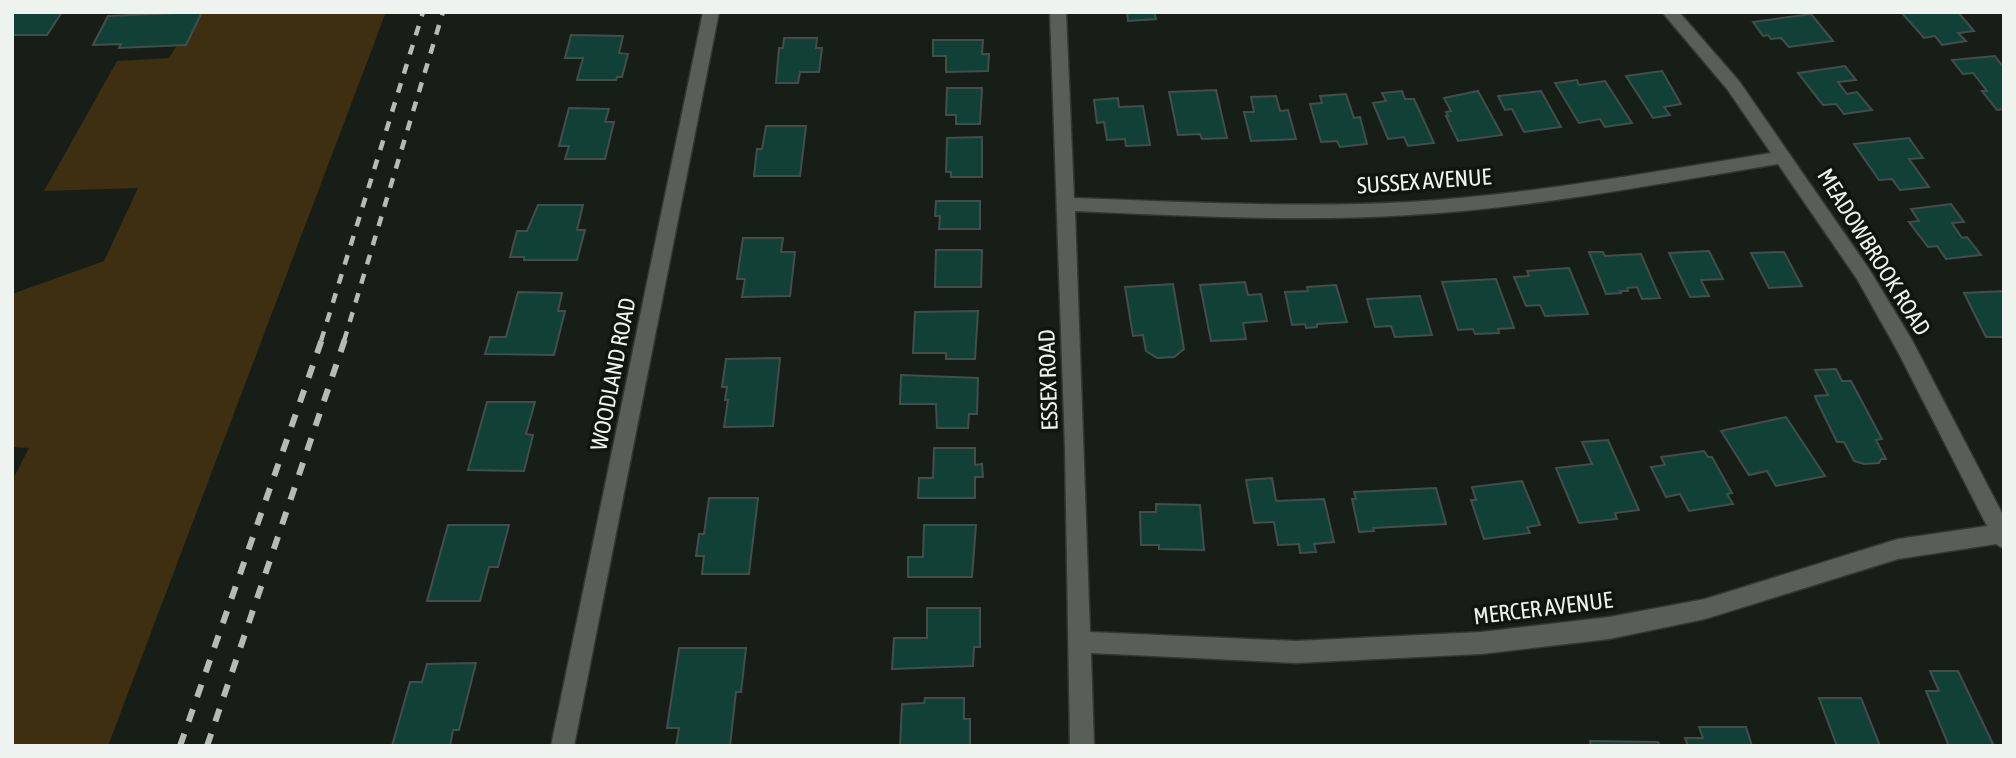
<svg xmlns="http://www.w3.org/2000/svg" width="2016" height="758" viewBox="0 0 2016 758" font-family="'Asap Condensed',sans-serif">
<rect width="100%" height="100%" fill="#171e18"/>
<path fill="#3d2f0f" d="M198,12H386L108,746H12V481L29,448L12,447V294L104,261L138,188L44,191L117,61L169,58Z"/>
<g fill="#104036" stroke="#434e4b" stroke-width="2">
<path d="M18,12H62L47,35H12V13Z"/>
<path d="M202,12L186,45L119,48L121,44L93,45L108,16Z"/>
<path d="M1127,12H1154L1156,19L1128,21Z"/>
<path d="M1901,12H1958L1974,31L1958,33L1966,41L1942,45L1935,36L1924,38Z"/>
<path d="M1811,14L1833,41L1789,47L1781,38L1771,39L1768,35L1763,36L1753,22Z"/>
<path d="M571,35L623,36L619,53L628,54L622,77H617L616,80H577L583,58H565Z"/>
<path d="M784,38H817L816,48H822L819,72H800L798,83H776L779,48H783Z"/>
<path d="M933,40H983L982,54H989L988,71L946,72V56H933Z"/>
<path d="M1995,56L2004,68V109L1997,110L1982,91H1987L1973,73L1963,74L1952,60Z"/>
<path d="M1845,66L1856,80L1838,82L1847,94L1857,92L1872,110L1844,114L1836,104L1823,105L1798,73Z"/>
<path d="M1662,71L1681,104L1664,107L1670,115L1653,118L1626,76Z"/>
<path d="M1577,80L1579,85L1605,81L1632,123L1605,127L1600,119L1579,123L1555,83Z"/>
<path d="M947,88H982L980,124H956V115H946Z"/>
<path d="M1216,90L1227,138L1202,139L1200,134L1178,135L1169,92Z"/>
<path d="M1402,91L1405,99H1414L1434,143L1408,146L1404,137L1388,139L1373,103L1386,101L1382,93Z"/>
<path d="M1478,91L1502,135L1458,141L1446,116H1448L1446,112L1451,111L1444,98Z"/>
<path d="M1541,91L1561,127L1524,132L1512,109L1505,110L1498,96Z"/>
<path d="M1346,94L1354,118L1360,117L1367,144L1340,147L1337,141L1321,142L1310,104L1322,103L1320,96Z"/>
<path d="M1276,96L1280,111L1288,110L1296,139L1251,141L1244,112H1254L1251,97Z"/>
<path d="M1118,98L1119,107L1143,106L1150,145L1126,146L1125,139L1107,140L1104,122L1097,123L1094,100Z"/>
<path d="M569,108L609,109L605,122H614L605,159H565L569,146H559Z"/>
<path d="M766,126H806L800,176H754L757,149H762Z"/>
<path d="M982,137V177H951V172H946L947,138Z"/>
<path d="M1909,138L1923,158L1909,159L1929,187L1900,190L1892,179L1879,180L1854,144Z"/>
<path d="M936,201H980V229H939L940,216H935Z"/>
<path d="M1951,204L1964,222L1952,223L1962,238L1967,237L1981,255L1946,259L1937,246L1928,247L1909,222L1919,221L1911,209Z"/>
<path d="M538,205H583L577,230H585L577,260H524V257H510L517,231H527Z"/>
<path d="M743,238H783L781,252H795L790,296L742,297L745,279H737Z"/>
<path d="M936,250H982L981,287H935Z"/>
<path d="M1709,251L1723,279L1701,280L1709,296L1690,297L1669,253Z"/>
<path d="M1589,252H1603L1605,256L1641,254L1660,298L1642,299L1637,287L1627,288L1628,291H1620L1621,293L1606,294Z"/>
<path d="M1784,252L1802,286L1769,288L1751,253Z"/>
<path d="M1569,268L1588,314L1545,316L1540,305L1526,306L1514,277L1529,276L1527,271Z"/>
<path d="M1496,279L1514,328L1498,329L1499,333L1475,334L1473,329L1458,330L1442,282Z"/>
<path d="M1245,282L1248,295L1261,294L1267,321L1243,323L1246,339L1211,341L1200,285Z"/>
<path d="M1173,284L1184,349L1174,357L1157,358L1146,351L1143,335L1133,336L1125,287Z"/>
<path d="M1336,285L1347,322L1317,324V327L1306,328L1305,324L1292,325L1285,292L1308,291L1307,287Z"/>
<path d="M2004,291V337H1986L1964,293Z"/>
<path d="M518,292L562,293L558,311H565L554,355L485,354L490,337H506Z"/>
<path d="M1420,296L1432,335L1395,337L1391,326L1375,327L1367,299Z"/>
<path d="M978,311L975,359H946V353H913L915,312Z"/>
<path d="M780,358L773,426L724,427L728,400H725L727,387H722L726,359Z"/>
<path d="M1836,369L1842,381H1851L1882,439L1876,440L1886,459H1881L1879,463L1864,464L1854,461L1844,442H1837L1817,401L1815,396L1828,395L1815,370Z"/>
<path d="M901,375L978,378L977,414H969L968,428H937L936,404H900Z"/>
<path d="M487,402H535L526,434L533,435L524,471L468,470Z"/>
<path d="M1786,417L1825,476L1776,486L1767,471L1749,475L1721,431Z"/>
<path d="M1608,440L1639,510L1615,513L1617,519L1579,523L1556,468L1592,464L1582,442Z"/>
<path d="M934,448H975V465L982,464L983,477H975V498H918L919,478H933Z"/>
<path d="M1704,451L1708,457H1712L1732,493L1727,494L1733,504L1689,511L1680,494L1666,497L1651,467L1665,465L1661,457Z"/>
<path d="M1272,478L1276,501L1324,499L1334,542L1314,544L1316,552L1300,553L1299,544L1278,545L1274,522L1254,523L1246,480Z"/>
<path d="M1522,481L1540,525L1527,527L1530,533L1484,539L1471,500H1476L1472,487Z"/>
<path d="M1436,488L1446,524L1373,528L1374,531L1359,532L1352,499H1356L1354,492Z"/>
<path d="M709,498H758L749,574H702L704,556H696L699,534H704Z"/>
<path d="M1156,504L1200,505L1204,550L1159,549V545H1141L1140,512H1156Z"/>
<path d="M448,525H509L498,567H489L480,601H427Z"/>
<path d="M924,525H976L972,577H908V557H923Z"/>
<path d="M927,608H980V647H974L973,666L892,669L894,638H927Z"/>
<path d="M679,648H746L741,692H736L730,746H676L679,728H667Z"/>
<path d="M476,663L459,730H453L450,746H392L410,682H422L427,664Z"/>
<path d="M1930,671H1958L1994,746H1949L1926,691H1939Z"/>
<path d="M925,698H964V719H970V746H900L902,704L924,703Z"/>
<path d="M1819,698H1861L1880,746H1837Z"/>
<path d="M1699,727H1746L1752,746H1688L1685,738H1703Z"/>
<path d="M1590,741L1658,742L1660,746H1591Z"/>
</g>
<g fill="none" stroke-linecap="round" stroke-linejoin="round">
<defs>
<g id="minor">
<path d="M703,12H719L574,746H551Z"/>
<path d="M1050,12H1066L1074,198C1185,202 1297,208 1408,202C1530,195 1650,172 1771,153L1727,89L1662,12H1679L1739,81L1869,269L1912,340L2004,517V549L1996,544L1898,559L1705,619L1609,639L1481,654L1296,663L1091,653L1094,746H1070L1065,449ZM1778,164L1857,279L1898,352L1987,526L1898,539L1705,599L1609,617L1481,632L1296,641L1090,632L1075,211C1186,216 1298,222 1410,215C1534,208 1656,184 1778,164Z"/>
</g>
</defs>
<use href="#minor" stroke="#333733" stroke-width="3"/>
<use href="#minor" fill="#575f58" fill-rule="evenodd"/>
<g stroke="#b6bbb6" stroke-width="4.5" stroke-dasharray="10 10" stroke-linecap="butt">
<path d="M321,341L423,12"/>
<path d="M344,341L443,12"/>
</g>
<g stroke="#b6bbb6" stroke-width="6" stroke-dasharray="13 13" stroke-linecap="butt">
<path d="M180,746L322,339"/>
<path d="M207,746L345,339"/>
</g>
</g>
<g text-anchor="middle" stroke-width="7" stroke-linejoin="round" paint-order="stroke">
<g font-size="23" fill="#eff3ef" stroke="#0f150f">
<text transform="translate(1424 181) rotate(-4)" y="8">SUSSEX AVENUE</text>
<text transform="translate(1874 252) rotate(58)" y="8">MEADOWBROOK ROAD</text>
<text transform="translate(613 374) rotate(-79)" y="8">WOODLAND ROAD</text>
<text transform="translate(1048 380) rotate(-92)" y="8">ESSEX ROAD</text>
<text transform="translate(1543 608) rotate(-7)" y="8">MERCER AVENUE</text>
</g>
</g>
<rect width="2016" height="758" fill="none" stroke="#eff3ef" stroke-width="28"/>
</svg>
